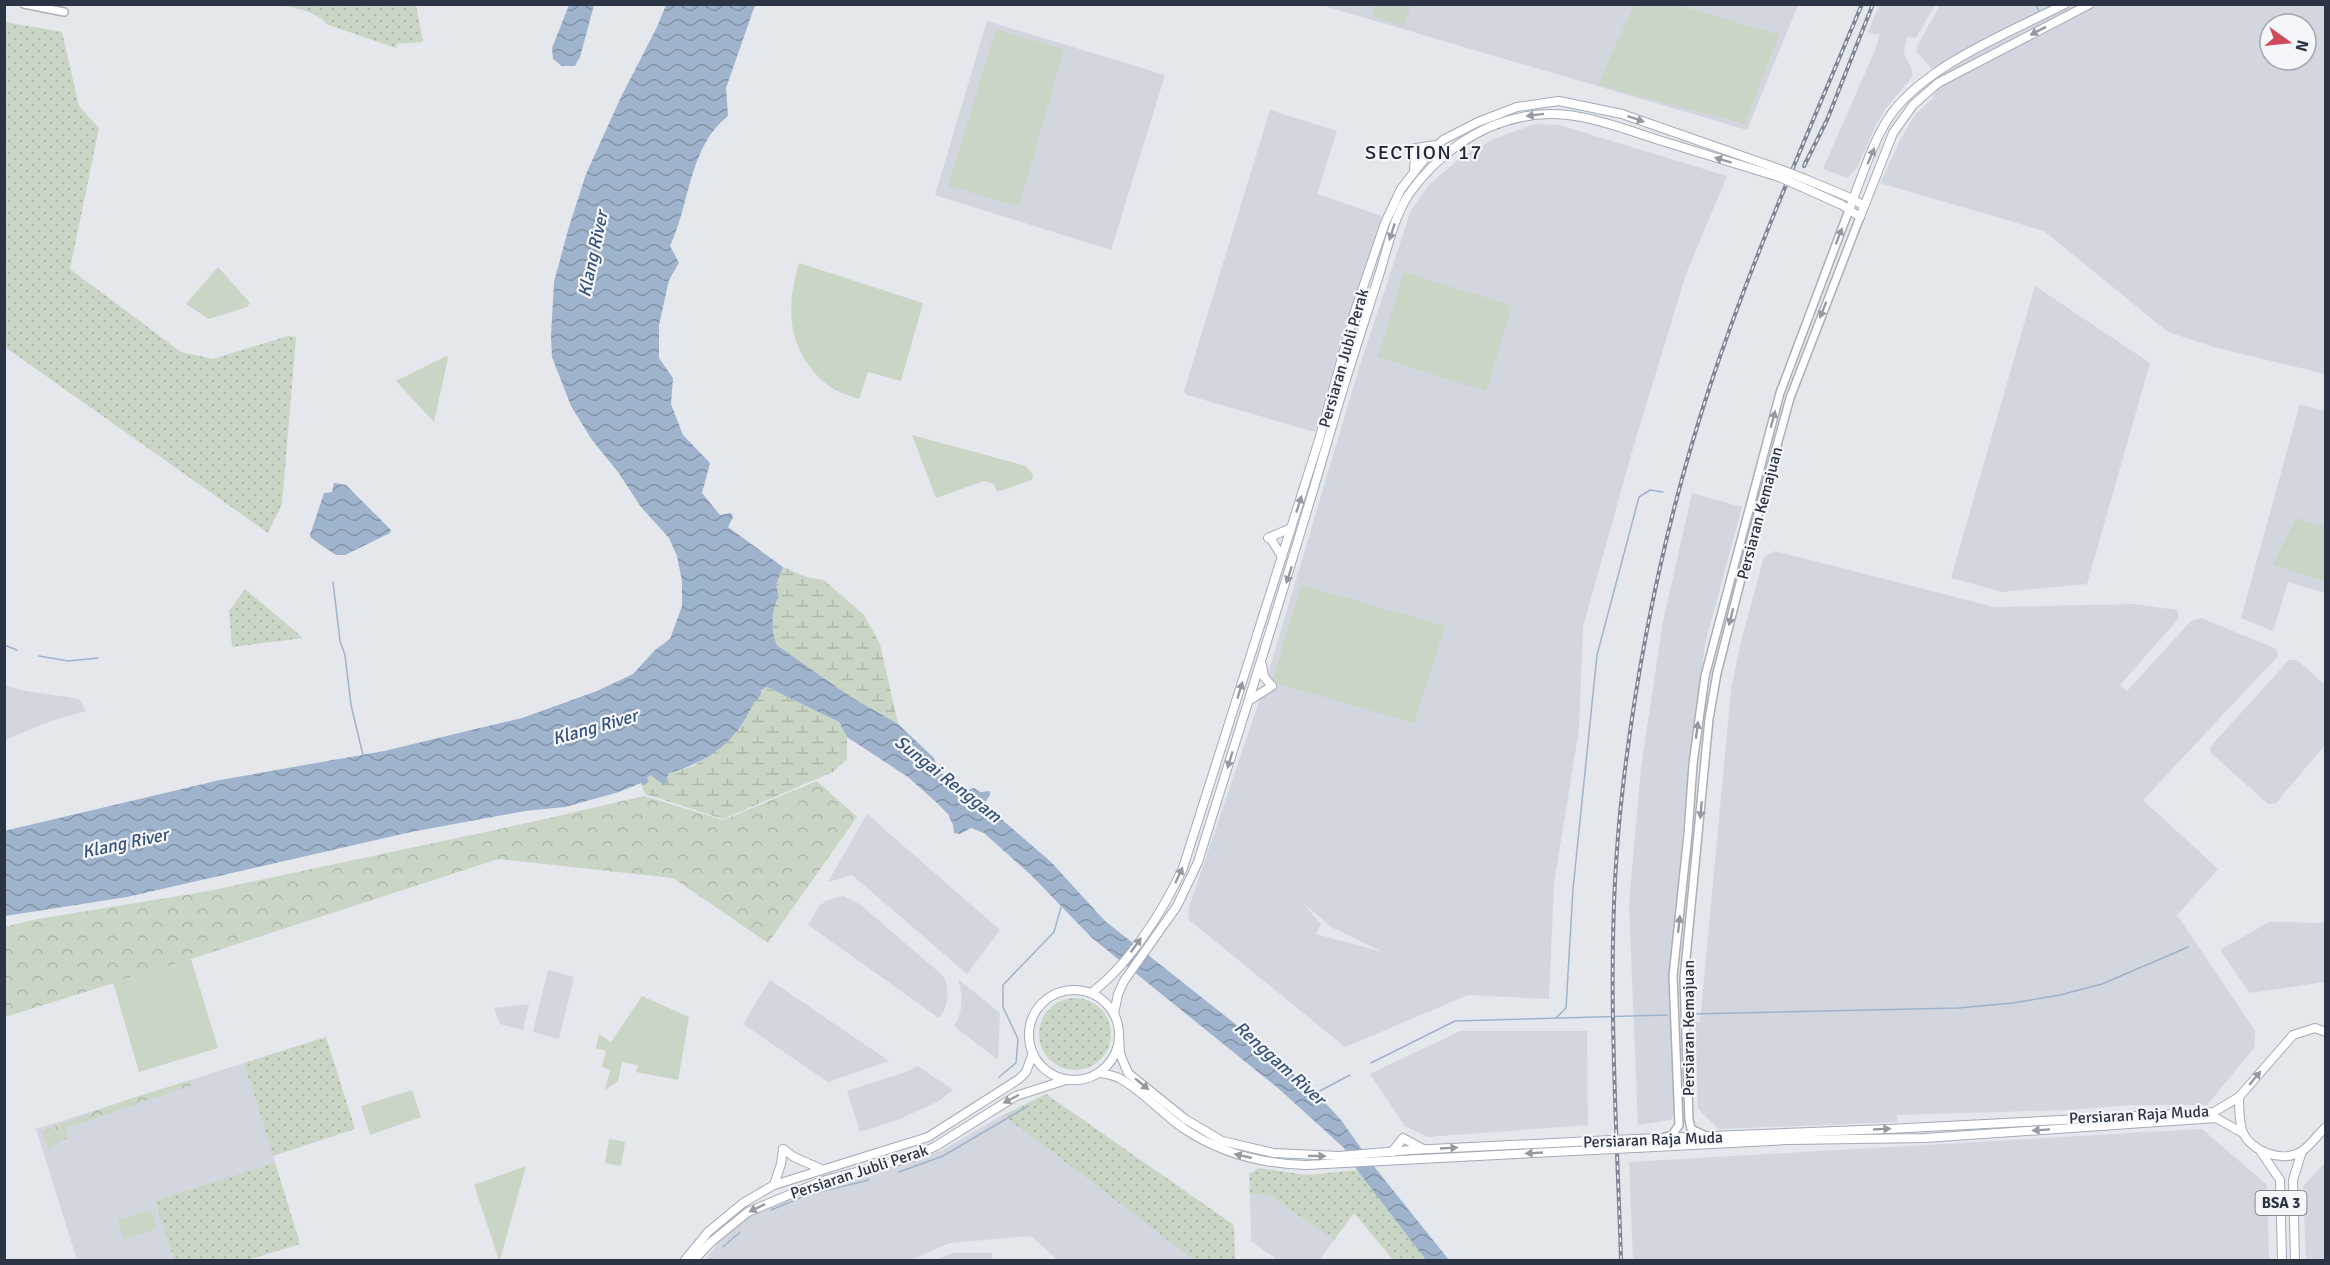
<svg xmlns="http://www.w3.org/2000/svg" width="2330" height="1265" viewBox="0 0 2330 1265" font-family="Signika,sans-serif">
<defs>
<pattern id="grass-dots" width="8" height="8" patternUnits="userSpaceOnUse" patternTransform="scale(1.5)"><rect width="8" height="8" fill="#c9d6c5"/><path d="M2 2h.1M6 6h.1" fill="none" stroke="#adb8ab" stroke-width="1.8" stroke-linecap="round"/></pattern>
<pattern id="forest-crowns" width="20" height="18" patternUnits="userSpaceOnUse" patternTransform="scale(1.5)"><rect width="20" height="18" fill="#c9d6c5"/><path d="M2 6a3 3 0 1 1 6 0M12 15a3 3 0 1 1 6 0" fill="none" stroke="#adb8ab"/></pattern>
<pattern id="wetland-marsh" width="20" height="14" patternUnits="userSpaceOnUse" patternTransform="scale(1.5)"><rect width="20" height="14" fill="#c9d6c5"/><path d="M1 5h8M5 5V1M11 12h8M15 12V8" fill="none" stroke="#adb8ab"/></pattern>
<pattern id="water-waves" width="16" height="10" patternUnits="userSpaceOnUse" patternTransform="scale(1.5)"><rect width="16" height="10" fill="#9fb4cc"/><path d="M0 5q4-4 8 0t8 0" fill="none" stroke="#8293a7"/></pattern>
</defs>
<rect width="100%" height="100%" fill="#e4e7ec"/>
<g fill="#d2d6de" fill-rule="evenodd">
<path d="M1880,4L1935,5L1916,38L1908,36L1905,44L1904,54L1911,68L1913,76L1886,108L1874,129L1857,168L1847,178L1823,169L1876,48L1880,32L1878,35L1868,32Z"/>
<path d="M1321,5H1798L1747,130Z"/>
<path d="M1940,5H2325V374L2214,347L2168,332L2044,231L1880,183L1900,141L1914,116L1932,99L1940,78L1917,52V46ZM2270,24H2306V60H2270Z"/>
<path d="M987,21L1165,75L1111,250L935,195Z"/>
<path d="M1270,110L1337,131L1317,194L1382,216L1346,327L1315,432L1187,395L1184,391Z"/>
<path d="M1535,124L1559,125L1727,176L1686,274L1633,448L1583,627L1579,729L1554,883L1549,999L1468,995L1345,1047L1188,919L1189,907L1265,684L1360,365L1411,210L1431,183L1459,159L1494,139ZM1301,901L1331,927L1383,952L1316,934L1321,924Z"/>
<path d="M2035,286L2150,363L2087,584L2002,592L1951,578Z"/>
<path d="M2300,404L2325,411V593L2288,582L2273,631L2241,618Z"/>
<path d="M1692,493L1742,507L1705,644L1685,808L1669,980L1675,1112L1671,1120L1638,1125L1629,905L1641,767L1663,622Z"/>
<path d="M1775,551L1994,607L2133,604L2177,610L2179,618L2120,685L2127,691L2191,621L2201,618L2277,649L2278,656L2143,800L2218,869L2177,915L2255,1031L2254,1048L2207,1105H2131L2071,1110L1897,1115V1122L1719,1129L1698,1109L1695,1022H1700L1731,690L1741,641L1764,557Z"/>
<path d="M2289,660H2297L2325,685V745L2275,804H2268L2211,753L2210,747Z"/>
<path d="M5,685L20,690L79,699L86,711L48,722L5,740Z"/>
<path d="M867,814L1000,930L967,974L852,875L828,882Z"/>
<path d="M843,896L861,905L942,975L946,981L948,997L944,1011L939,1018L808,925L820,905L828,900Z"/>
<path d="M2269,922L2325,923V982L2250,993L2220,950Z"/>
<path d="M548,970L574,977L559,1039L533,1032Z"/>
<path d="M958,979L1000,1013L998,1060L954,1026L958,1020L961,1008L962,995Z"/>
<path d="M770,980L889,1061L828,1082L743,1024Z"/>
<path d="M529,1004L523,1030L500,1024L494,1008Z"/>
<path d="M1460,1031H1587L1588,1125L1428,1137L1405,1126L1370,1074Z"/>
<path d="M244,1063L275,1162L155,1201L174,1260H77L36,1129Z"/>
<path d="M918,1066L953,1090L939,1101L900,1119L860,1132L847,1091L906,1072Z"/>
<path d="M1003,1115L1194,1260H1058L1031,1236L949,1243L911,1260H705L719,1242L753,1213L817,1187L891,1168L941,1151Z"/>
<path d="M2202,1129L2267,1185L2269,1260H1633L1629,1162Z"/>
<path d="M2325,1163V1260H2306L2303,1186Z"/>
<path d="M1250,1194L1269,1195L1334,1240L1320,1260H1278L1251,1241Z"/>
<path d="M952,1253H992V1260H935Z"/>
</g>
<g fill="url(#grass-dots)">
<path d="M282,5H416L423,42L397,44L396,48L326,24C319,12 295,8 282,5Z"/>
<path d="M5,22L62,32L79,106L99,128L70,269L181,352L213,359L288,336L296,337L282,504L268,533L5,347Z"/>
<path d="M245,589L303,638L232,647L229,611Z"/>
<circle cx="1075" cy="1034" r="36"/>
<path d="M326,1037L355,1129L273,1156L244,1063Z"/>
<path d="M1046,1094L1234,1225L1235,1260H1194L1003,1115Z"/>
<path d="M275,1162L300,1244L248,1260H174L155,1201Z"/>
<path d="M1259,1168L1307,1175L1357,1170L1426,1260H1393L1354,1213L1334,1240L1269,1195L1250,1194L1249,1174Z"/>
</g>
<g fill="url(#forest-crowns)">
<path d="M817,781L857,817L768,943L673,878L498,859L191,959L5,1017L4,927L38,919L203,892L532,822L644,796L723,820Z"/>
<path d="M191,1080L192,1085L66,1128L67,1138L48,1149L41,1131L123,1101Z"/>
</g>
<g fill="url(#wetland-marsh)">
<path d="M783,567L807,577L824,580L864,615L880,644L898,724L851,697L778,646C770,634 771,608 779,597L776,585Z"/>
<path d="M767,687L839,722L847,737V759L833,772L723,819L645,794L641,783L649,781L647,779L650,774L666,779L668,773L694,766L742,726L753,703L761,695V690Z"/>
</g>
<g fill="#c9d6c5">
<path d="M1376,5H1411L1404,26L1372,16Z"/>
<path d="M1634,5H1678L1779,35L1745,124L1598,85Z"/>
<path d="M996,29L1064,49L1019,206L948,186Z"/>
<path d="M799,263L923,303L901,381L868,372L859,399C849,395 836,392 829,386C787,353 785,309 799,263Z"/>
<path d="M218,267L250,303L247,307L209,319L186,304Z"/>
<path d="M1404,272L1512,306L1486,391L1378,357Z"/>
<path d="M446,356L448,358L434,422L396,381Z"/>
<path d="M912,435L1026,466L1033,475L1032,480L997,492L994,484L984,481L936,498Z"/>
<path d="M2296,518L2325,527V581L2273,565Z"/>
<path d="M1301,585L1445,626L1414,723L1272,682Z"/>
<path d="M191,959L218,1048L139,1072L113,982Z"/>
<path d="M642,996L689,1017L678,1080L636,1072L638,1065L622,1062L618,1081L605,1090L610,1070L602,1067L606,1051L596,1048L599,1034L611,1042Z"/>
<path d="M412,1090L421,1117L370,1135L361,1106Z"/>
<path d="M609,1139L625,1142L621,1166L605,1163Z"/>
<path d="M526,1166L500,1260H499L474,1185Z"/>
<path d="M151,1210L157,1229L124,1239L118,1220Z"/>
</g>
<g fill="url(#water-waves)">
<path d="M569,5H594L580,57L575,66H562L553,59L552,48Z"/>
<path d="M666,5H755L726,88L728,116C689,146 690,204 670,246L679,263L669,280L659,325V358L673,378L671,404L683,435L710,463L702,493L720,515L731,513L733,517L728,527L783,567L776,585L779,597C771,608 770,634 778,646L851,697L898,724L933,757L941,773L968,789L974,788L980,792L990,791V795L985,802L983,813L988,816L999,817L1051,862L1105,921L1243,1030L1321,1098L1341,1120L1376,1169L1449,1260H1426L1357,1170L1344,1148L1279,1089L1092,938L1031,875L984,833L971,828L960,834L954,833L953,825L948,814L937,803L908,777L847,737L839,722L767,687L761,690V695C751,704 749,715 741,726C723,751 698,765 669,773L666,779L667,782L664,785L650,775L647,778L649,782L644,785L641,783L619,792L565,807L525,811L411,832L127,897L5,916L4,831L220,780L384,751L522,718L597,691L633,674L655,650L670,639L682,606V581L677,556L669,538L641,507L618,472L592,440L571,406L552,357L551,336L554,282L568,230L586,174L621,97L657,27Z"/>
<path d="M334,483L346,485L391,530L390,533L345,555H336L311,538L310,535L324,493L332,492Z"/>
</g>
<g fill="none" stroke-linecap="round" stroke-linejoin="round">
<g stroke="#9fb4cc" stroke-width="1.5">
<path d="M2035,4L2039,11"/>
<path d="M333,582L340,641L345,655L351,705L363,755"/>
<path d="M4,645L17,650"/>
<path d="M39,656L68,661L98,658"/>
<path d="M1692,1014L1958,1008L2013,1003L2060,995L2102,984L2188,947"/>
<path d="M1556,1018L1566,1008L1573,889L1597,655L1639,497L1650,490L1663,492"/>
<path d="M1371,1063L1455,1021L1667,1015"/>
<path d="M999,1077L1016,1063L1018,1039L1003,1007V985L1054,932L1061,907"/>
<path d="M1316,1093L1350,1075"/>
<path d="M899,1172L943,1156L1028,1106"/>
<path d="M771,1210L807,1195L869,1180"/>
<path d="M723,1247L740,1232"/>
<path d="M711,1260V1259"/>
</g>
<defs>
<g id="secondary">
<path d="M24,4L64,12"/>
<path d="M1704,1135L1691,1129L1689,1119L1684,979L1709,719L1717,673L1752,536L1790,398L1860,217"/>
<path d="M1665,1137L1672,1135L1679,1125L1673,976L1688,834L1693,764L1705,676L1780,393L1849,210"/>
</g>
<g id="primary">
<path d="M1414,169L1415,159L1410,149L1436,145"/>
<path d="M1805,179L1853,199L1864,206"/>
<path d="M1802,187L1842,205L1860,217L1893,133L1913,105L1938,83L2090,4"/>
<path d="M1849,210C1860,182 1874,137 1892,113C1929,64 2010,32 2065,4"/>
<path d="M1268,538L1291,528"/>
<path d="M1271,539L1282,557"/>
<path d="M1250,700L1272,686L1264,677L1262,665"/>
<circle cx="1074" cy="1035" r="45"/>
<path d="M1091,993C1129,965 1163,911 1183,868L1319,440L1355,311L1385,223L1401,189L1426,157L1443,140L1478,122L1517,107L1559,101L1622,114L1782,170"/>
<path d="M1114,1014L1118,994L1124,981L1177,906L1198,862C1243,717 1290,572 1332,426C1347,374 1364,323 1380,272C1388,246 1394,217 1409,194C1436,156 1476,126 1522,117C1570,106 1617,127 1662,141C1701,153 1740,165 1779,177"/>
<path d="M2326,1032L2315,1028L2293,1035L2239,1097C2239,1108 2239,1119 2242,1130C2249,1151 2283,1164 2302,1151C2311,1145 2318,1134 2326,1127"/>
<path d="M1119,1034L1120,1054L1128,1073L1185,1119L1222,1141L1274,1153L1339,1156L1411,1150L1592,1141"/>
<path d="M1099,1073C1106,1074 1114,1075 1121,1079C1143,1092 1162,1113 1183,1128C1220,1153 1263,1164 1306,1165L1593,1150"/>
<path d="M1635,1139L1888,1129L2214,1112L2239,1097"/>
<path d="M1635,1148L1788,1140L1925,1138L2216,1118L2243,1133"/>
<path d="M783,1149L794,1157L821,1169"/>
<path d="M1392,1152L1403,1138L1423,1149"/>
<path d="M2261,1152L2280,1180L2282,1260"/>
<path d="M774,1185L781,1164L783,1149"/>
<path d="M685,1260L708,1232L743,1203L774,1185L928,1137L1019,1079L1026,1072L1033,1053"/>
<path d="M694,1260L711,1242L748,1212L822,1181L913,1157L936,1146L1016,1096L1066,1080"/>
<path d="M2295,1260L2293,1180L2302,1151"/>
</g>
</defs>
<use href="#secondary" stroke="#a9aeb7" stroke-width="10"/>
<use href="#primary" stroke="#a3abb8" stroke-width="10"/>
<use href="#secondary" stroke="#fff" stroke-width="7"/>
<use href="#primary" stroke="#fff" stroke-width="8"/>
<defs>
<g id="rail">
<path d="M1804,166L1827,120L1873,4"/>
<path d="M1621,1260C1616,1102 1604,944 1623,786C1639,650 1667,516 1710,386C1753,256 1809,131 1862,4"/>
</g>
</defs>
<use href="#rail" stroke="#7d8696" stroke-width="4"/>
<use href="#rail" stroke="#f4f6f9" stroke-width="1.5" stroke-dasharray="4.5" stroke-linecap="butt"/>
<defs>
<g id="primary-bridge">
<path d="M1782,170L1805,179"/>
<path d="M1779,177L1802,187"/>
<path d="M1592,1141L1635,1139"/>
<path d="M1593,1150L1635,1148"/>
</g>
</defs>
<use href="#primary-bridge" stroke="#a3abb8" stroke-width="10" stroke-linecap="butt"/>
<use href="#primary-bridge" stroke="#fff" stroke-width="8"/>
</g>
<defs><path id="oneway-solid" d="M-6-.8H1V-3.2L6.5 0L1 3.2V.8H-6Z" transform="scale(1.5)"/></defs>
<g fill="#959aa2">
<use href="#oneway-solid" transform="translate(2038 31) rotate(153)"/>
<use href="#oneway-solid" transform="translate(1535 115) rotate(173)"/>
<use href="#oneway-solid" transform="translate(1636 119) rotate(19)"/>
<use href="#oneway-solid" transform="translate(1871 156) rotate(-67)"/>
<use href="#oneway-solid" transform="translate(1723 160) rotate(-163)"/>
<use href="#oneway-solid" transform="translate(1392 232) rotate(108)"/>
<use href="#oneway-solid" transform="translate(1839 236) rotate(-69)"/>
<use href="#oneway-solid" transform="translate(1823 310) rotate(112)"/>
<use href="#oneway-solid" transform="translate(1773 419) rotate(-75)"/>
<use href="#oneway-solid" transform="translate(1299 504) rotate(-72)"/>
<use href="#oneway-solid" transform="translate(1289 575) rotate(108)"/>
<use href="#oneway-solid" transform="translate(1731 617) rotate(104)"/>
<use href="#oneway-solid" transform="translate(1240 690) rotate(-73)"/>
<use href="#oneway-solid" transform="translate(1697 730) rotate(-83)"/>
<use href="#oneway-solid" transform="translate(1230 760) rotate(107)"/>
<use href="#oneway-solid" transform="translate(1701 810) rotate(95)"/>
<use href="#oneway-solid" transform="translate(1179 875) rotate(-65)"/>
<use href="#oneway-solid" transform="translate(1679 924) rotate(-84)"/>
<use href="#oneway-solid" transform="translate(1136 945) rotate(-54)"/>
<use href="#oneway-solid" transform="translate(2255 1078) rotate(-50)"/>
<use href="#oneway-solid" transform="translate(1142 1084) rotate(39)"/>
<use href="#oneway-solid" transform="translate(1011 1099) rotate(152)"/>
<use href="#oneway-solid" transform="translate(1882 1129) rotate(-3)"/>
<use href="#oneway-solid" transform="translate(2041 1130) rotate(176)"/>
<use href="#oneway-solid" transform="translate(1449 1148) rotate(-3)"/>
<use href="#oneway-solid" transform="translate(1534 1153) rotate(177)"/>
<use href="#oneway-solid" transform="translate(1243 1156) rotate(-167)"/>
<use href="#oneway-solid" transform="translate(1317 1156) rotate(1)"/>
<use href="#oneway-solid" transform="translate(757 1208) rotate(154)"/>
</g>
<g text-anchor="middle" stroke-width="4.5" stroke-linejoin="round" paint-order="stroke">
<rect fill="#f4f6f9" stroke="#676e7b" stroke-width="1.5" x="2255.5" y="1191" width="51" height="24" rx="4.5"/>
<g font-size="15" font-weight="bold" fill="#2b3445">
<text x="2281" y="1208">BSA 3</text>
</g>
<g font-size="16" fill="#2b3445" stroke="#f4f6f9">
<text transform="translate(1343 358) rotate(-74)" y="6">Persiaran Jubli Perak</text>
<text transform="translate(1759 513) rotate(-75)" y="6">Persiaran Kemajuan</text>
<text transform="translate(1688 1028) rotate(-90)" y="6">Persiaran Kemajuan</text>
<text transform="translate(2139 1114) rotate(-3)" y="6">Persiaran Raja Muda</text>
<text transform="translate(1653 1139) rotate(-2)" y="6">Persiaran Raja Muda</text>
<text transform="translate(859 1171) rotate(-18)" y="6">Persiaran Jubli Perak</text>
</g>
<g font-size="18" font-style="italic" fill="#34527a" stroke="#f4f6f9">
<text transform="translate(593 254) rotate(-78)" y="6">Klang River</text>
<text transform="translate(595 727) rotate(-16)" y="6">Klang River</text>
<text transform="translate(948 779) rotate(38)" y="6">Sungai Renggam</text>
<text transform="translate(125 843) rotate(-12)" y="6">Klang River</text>
<text transform="translate(1280 1063) rotate(42)" y="6">Renggam River</text>
</g>
<g font-size="20" letter-spacing="1.5" fill="#1d2536" stroke="#f4f6f9">
<text x="1424" y="159">SECTION 17</text>
</g>
</g>
<rect width="2330" height="1265" fill="none" stroke="#2b3445" stroke-width="12"/>
<g transform="translate(2288 42) rotate(105)"><circle r="28" fill="#f4f6f9" stroke="#a4a8b1" stroke-width="1.5"/>
<path d="M0-4.5L10 22L0 15L-10 22Z" fill="#d1495b"/>
<text y="-9" font-size="16" font-weight="bold" text-anchor="middle" fill="#2b3445">N</text>
</g>
</svg>
